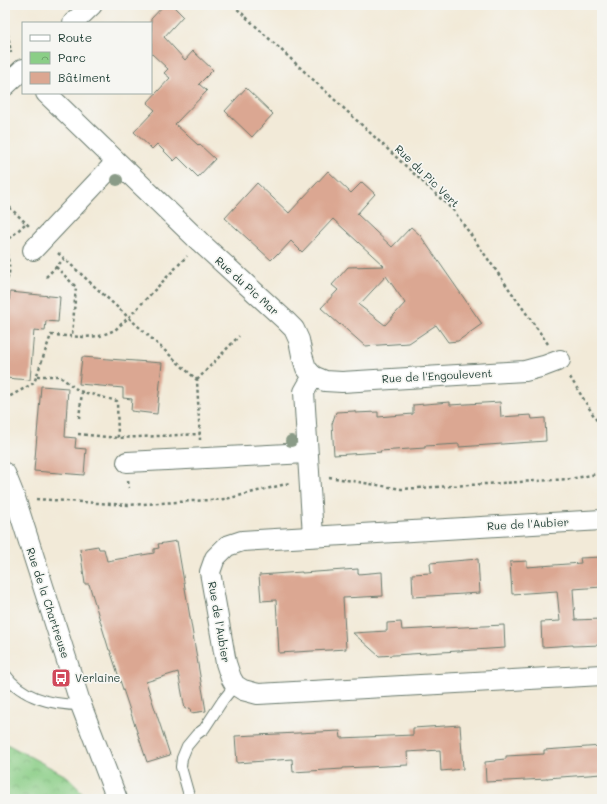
<svg xmlns="http://www.w3.org/2000/svg" width="607" height="804" viewBox="0 0 607 804" font-family="Mali,sans-serif">
<defs>
<pattern id="park-crowns" width="20" height="18" patternUnits="userSpaceOnUse"><rect width="20" height="18" fill="#8bce87"/><path d="M2 6a3 3 0 1 1 6 0M12 15a3 3 0 1 1 6 0" fill="none" stroke="#71a86f"/></pattern>
</defs>
<rect width="100%" height="100%" fill="#f6f6f2"/>
<filter id="ink" filterUnits="userSpaceOnUse"><feTurbulence type="fractalNoise" baseFrequency=".025" numOctaves="2"/><feDisplacementMap in="SourceGraphic" scale="8" xChannelSelector="R" yChannelSelector="G"/><feConvolveMatrix kernelMatrix="1 2 1 2 8 2 1 2 1" color-interpolation-filters="sRGB"/></filter>
<filter id="wash" filterUnits="userSpaceOnUse"><feTurbulence type="fractalNoise" baseFrequency=".012" numOctaves="4" result="noise"/><feDisplacementMap in="SourceGraphic" scale="16" xChannelSelector="R" yChannelSelector="G"/><feGaussianBlur stdDeviation="0.9" result="paint"/><feColorMatrix in="noise" values="0 0 0 0 0 0 0 0 0 0 0 0 0 0 0 0 0 1.4 0 .05"/><feComposite in="paint" operator="in"/></filter>
<g filter="url(#wash)">
<rect width="100%" height="100%" fill="#f2ead8"/>
<path fill="url(#park-crowns)" stroke="#55865e" d="M5,743L68,777L88,799H5Z"/>
<g id="blocks">
<g fill="#dba792" fill-rule="evenodd">
<path d="M164,5H172L183,16L164,37L185,60L193,51L213,70L199,84L207,91L175,124L198,145L199,144L215,159L198,177L178,157L174,161L157,144L152,149L134,132L155,110L147,103L170,78L164,73L168,69L151,53V19Z"/>
<path d="M246,88L273,114L252,137L225,111Z"/>
<path d="M328,171L351,193L362,182L375,194L357,214L392,247L411,227L420,235L482,324L458,341L448,342L436,325L409,343L365,346L340,324V325L321,308L338,290L332,285L348,267L384,266L333,219L302,252L291,241L278,255L277,254L271,260L225,218L257,183L289,213ZM386,276L405,303L385,325L359,305Z"/>
<path d="M10,292L60,297L58,322L46,321L45,331L34,330L30,380L5,378V348Z"/>
<path d="M82,357L162,363L157,414L131,411L132,399L123,398V388L79,384Z"/>
<path d="M41,386L68,388L65,437L76,438L75,448L86,449L84,475L34,471Z"/>
<path d="M450,402V405L500,402L501,417L531,415L532,419L545,418L546,441L459,447V444L425,446V448L380,451L381,452L334,455L332,424L336,412L355,411V413L378,412V417L413,414V405Z"/>
<path d="M177,541L206,711L191,713L190,708L185,709L178,672L146,682L170,755L147,762L110,650H109L89,584H85L80,549L98,546L99,549H104L107,561L154,553V549L159,548L158,544Z"/>
<path d="M602,557V587L573,589L575,620L602,619V645L573,646V645L542,647L541,622L560,621L557,591L512,594L510,562L527,561V567L581,563L580,558Z"/>
<path d="M478,559L480,593L413,597L412,574L431,573L430,563Z"/>
<path d="M358,569V574L382,572L383,596L343,598L346,649L279,653L276,600L261,601L259,575L302,572V573Z"/>
<path d="M401,622L402,630L504,625L505,648L379,656L353,633L387,631V623Z"/>
<path d="M460,725L463,769L441,771L440,750L407,752L408,765L343,768V769L293,772L292,759L237,763L235,736L340,731L341,738L413,735V728Z"/>
<path d="M602,746V774L547,778V779L486,782L485,762L495,761V760L506,759V756L544,754V750Z"/>
</g>
</g>
</g>
<g filter="url(#ink)">
<use href="#blocks" fill-opacity="0" stroke="#697a6d" stroke-width="1"/>
<g fill="none" stroke-linecap="round" stroke-linejoin="round">
<defs>
<g id="service">
<path d="M5,674C22,698 53,705 81,705"/>
<path d="M190,799L181,767L182,758L187,746L197,734L204,729L223,700L235,685"/>
</g>
<g id="minor">
<path d="M73,23L92,5"/>
<path d="M5,86L23,69"/>
<path d="M46,93L200,242L285,320L294,329L299,340L302,355L306,368L313,376L304,392L313,536"/>
<path d="M33,250L116,162"/>
<path d="M313,376L325,381L342,382L525,371L544,366L560,360"/>
<path d="M127,462L307,453"/>
<path d="M5,473L15,498L81,705L117,799"/>
<path d="M602,520L242,541L227,546L215,558L210,572L226,663L231,678L235,685L243,690L258,694L602,675"/>
</g>
</defs>
<use href="#service" stroke="#697a6d" stroke-width="12"/>
<use href="#minor" stroke="#697a6d" stroke-width="22"/>
<g stroke="#697a6d" stroke-width="2.5" stroke-dasharray="3 3" stroke-linecap="butt">
<path d="M233,5L454,211L548,344"/>
<path d="M5,28L8,35L11,53"/>
<path d="M5,203L29,226"/>
<path d="M5,242H6L26,223"/>
<path d="M5,247C8,259 13,272 5,283"/>
<path d="M58,253L197,380L200,440"/>
<path d="M56,267L76,287L72,336"/>
<path d="M46,277L64,259"/>
<path d="M37,376H59L79,391L117,401L118,438L200,434"/>
<path d="M570,377L602,429"/>
<path d="M197,380L239,336"/>
<path d="M5,399L34,383L51,335L83,337L100,336L115,330L129,317L187,256"/>
<path d="M79,418L82,392"/>
<path d="M78,434L118,438"/>
<path d="M329,477L401,489L570,479L602,473"/>
<path d="M128,481L129,488"/>
<path d="M36,499L128,505L226,499L290,483"/>
</g>
<use href="#service" stroke="#fff" stroke-width="10"/>
<use href="#minor" stroke="#fff" stroke-width="20"/>
</g>
<g fill="#8a9b87">
<circle cx="117" cy="180" r="6"/>
<circle cx="291" cy="441" r="6"/>
</g>
</g>
<defs>
<symbol id="bus-square" viewBox="-11 -11 22 22"><rect x="-9" y="-9" width="18" height="18" rx="4" fill="#d1495b" stroke="#f6f6f2"/><path d="M-5-6H5V4H4V6H2V4H-2V6H-4V4H-5ZM-3.5-4V0h7V-4ZM-3.5 1.2v1.5H-2V1.2ZM2 1.2v1.5H3.5V1.2Z" fill="#fff"/></symbol>
</defs>
<g fill-rule="evenodd">
<use href="#bus-square" x="50" y="667" width="22" height="22"/>
</g>
<g text-anchor="middle" stroke-width="3.5" stroke-linejoin="round" paint-order="stroke">
<g font-size="11" fill="#1f3d34" stroke="#f6f6f2">
<text transform="translate(427 176) rotate(44)" y="4">Rue du Pic Vert</text>
<text transform="translate(247 286) rotate(42)" y="4">Rue du Pic Mar</text>
<text transform="translate(437 376) rotate(-3)" y="4">Rue de l'Engoulevent</text>
<text transform="translate(528 524) rotate(-3)" y="4">Rue de l'Aubier</text>
<text transform="translate(48 603) rotate(72)" y="4">Rue de la Chartreuse</text>
<text transform="translate(219 622) rotate(80)" y="4">Rue de l'Aubier</text>
</g>
<g font-size="11" fill="#1f3d34" stroke="#f6f6f2" text-anchor="start">
<text x="75" y="682">Verlaine</text>
</g>
</g>
<rect width="607" height="804" fill="none" stroke="#f6f6f2" stroke-width="20"/>
<rect x="22" y="22" width="130" height="72" fill="#f6f6f2" stroke="#a0aca6"/>
<rect x="30" y="35" width="20" height="6" fill="#ffffff" stroke="#a0aca6"/>
<text x="58" y="42" font-size="12" fill="#1f3d34">Route</text>
<rect x="30" y="52" width="20" height="12" fill="url(#park-crowns)" stroke="#a0aca6"/>
<text x="58" y="62" font-size="12" fill="#1f3d34">Parc</text>
<rect x="30" y="72" width="20" height="12" fill="#dba792" stroke="#a0aca6"/>
<text x="58" y="82" font-size="12" fill="#1f3d34">Bâtiment</text>
</svg>
